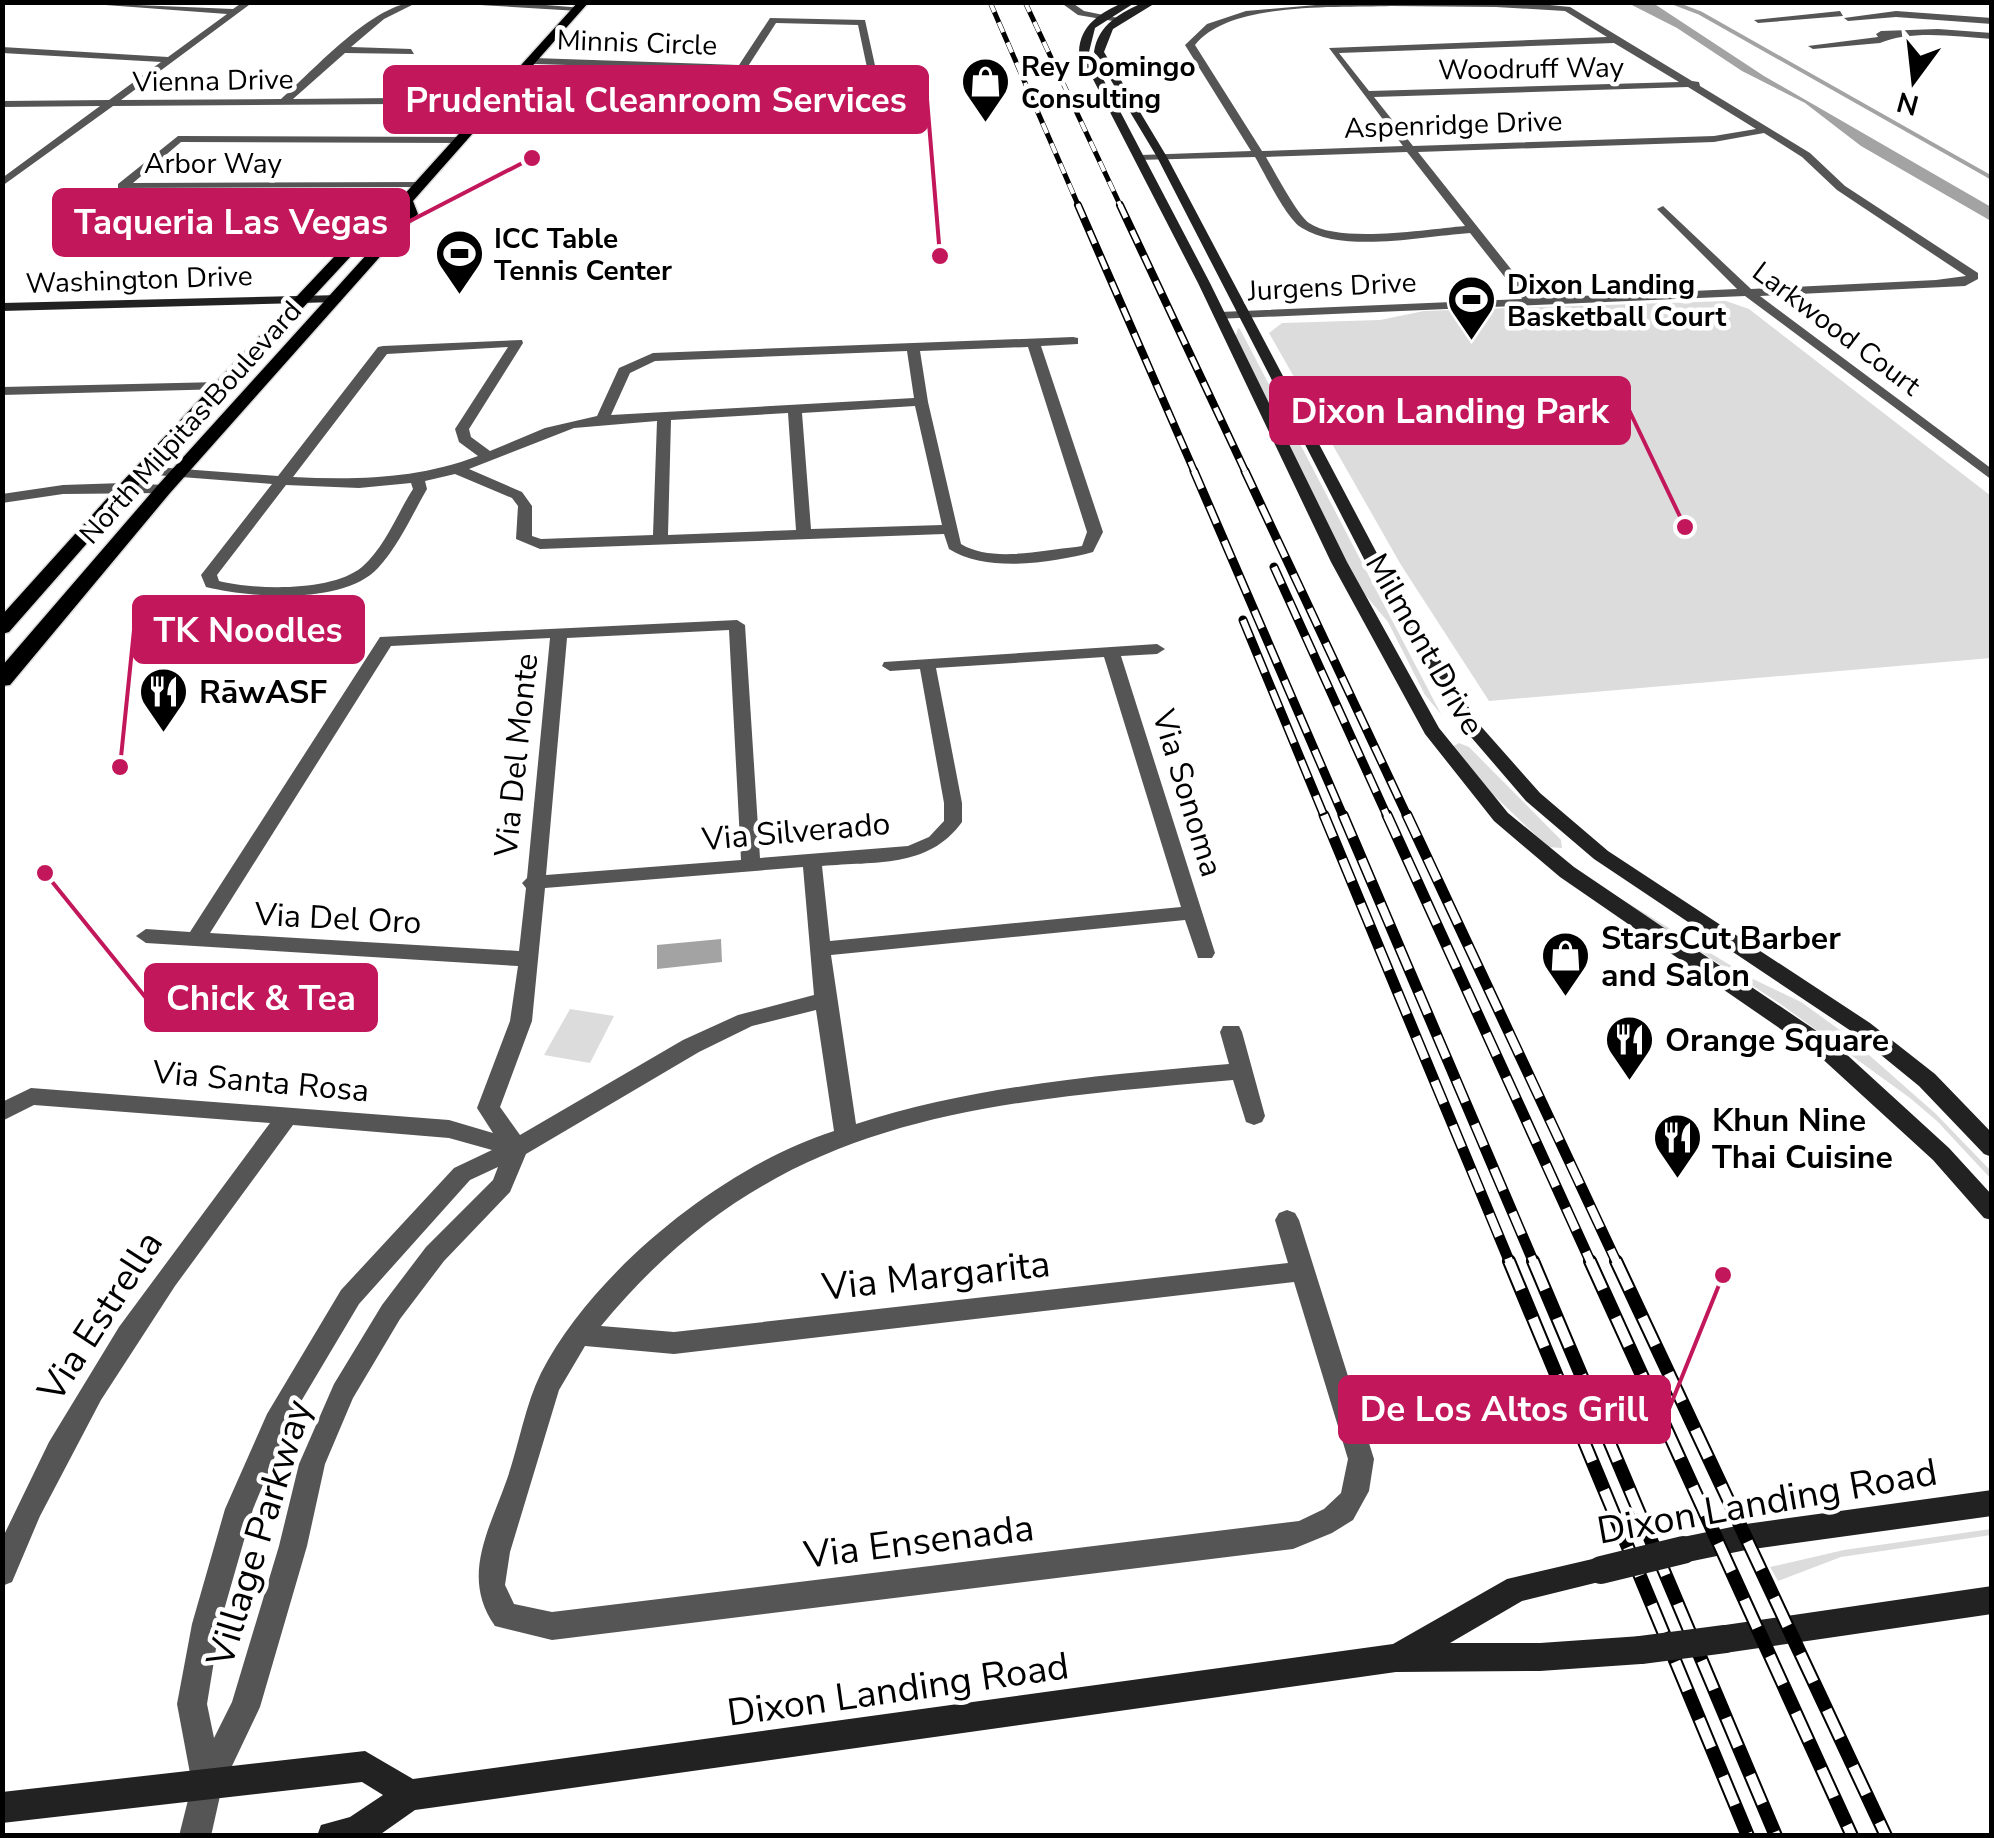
<svg xmlns="http://www.w3.org/2000/svg" width="1994" height="1838" viewBox="0 0 1994 1838" font-family="'Nunito Sans',sans-serif">
<rect width="100%" height="100%" fill="#fff"/>
<g fill="#dcdcdc">
<path d="M1726,301L1749,309L1991,496V658L1489,701L1401,565L1269,333L1282,323L1380,320L1424,311Z"/>
<path d="M1238,328L1240,329L1441,714L1425,695L1388,622L1356,584L1235,338Z"/>
<path d="M1459,743L1469,747L1561,840L1562,848L1548,847L1484,786L1452,747Z"/>
<path d="M1595,883L1753,979L1801,1002L1844,1033L1936,1114L1991,1171V1179L1937,1121L1910,1098L1779,1003Z"/>
<path d="M570,1009L614,1016L590,1063L544,1055Z"/>
<path d="M1991,1529V1535L1841,1557L1778,1581L1770,1567L1844,1550Z"/>
</g>
<g fill="#a3a3a3">
<path d="M1628,3L1656,5L1764,76L1991,207V221L1861,146L1805,103L1742,71L1677,28Z"/>
<path d="M721,939L722,962L657,969V945Z"/>
</g>
<g fill="none" stroke-linecap="round" stroke-linejoin="round">
<path stroke="#a3a3a3" stroke-width="4" d="M1671,2L1700,13L1992,178"/>
<defs>
<path id="primary" d="M578,2H589L413,201L418,214L170,493L10,685L2,686V666L158,485L406,211L403,207L391,213L133,491L9,632L2,634V615L121,483L381,207L401,198Z"/>
</defs>
<use href="#primary" stroke="#dbdbdb" stroke-width="3"/>
<g fill="#555" fill-rule="evenodd">
<path d="M65,2L233,9L243,2H253L121,100L281,99C314,70 374,2 418,2L384,19L351,47L411,49L414,54L345,53L293,99L396,98L423,94L428,97L396,104L113,106L2,186V178L100,106L2,107V101L109,100L161,62L2,53V47L168,57L227,14Z"/>
<path d="M429,2H509L583,8L579,11Z"/>
<path d="M1060,2H1071L1084,11L1123,19L1119,22L1078,15Z"/>
<path d="M1518,2L1570,7L1692,81L1699,82L1700,86L1810,153L1845,186L1978,273V279L1965,286L1760,296L1992,469V480L1745,296L1216,319L1214,316L1220,312L1522,299L1470,233C1424,236 1343,254 1302,228C1287,220 1265,174 1255,157L1137,160V156L1141,155L1251,151L1185,45L1207,24L1246,11L1350,2ZM1391,6L1496,7L1565,11L1607,37L1329,48L1403,146L1262,151L1195,45C1229,1 1338,8 1391,6ZM1614,43L1679,82L1369,91L1339,53ZM1688,87L1756,129L1714,136L1413,146L1374,97ZM1764,133L1802,157L1837,190L1966,276L1936,280L1751,289L1663,206L1657,209L1737,289L1534,298L1418,152L1714,142ZM1407,152L1465,226C1429,229 1339,244 1309,223C1298,216 1274,171 1266,157Z"/>
<path d="M1840,11L1843,16L1758,23L1754,20Z"/>
<path d="M1896,11L1992,18V24L1896,17L1848,21L1844,18Z"/>
<path d="M770,18L865,20L887,120L707,125L702,122L736,70L534,64L529,61L534,58L739,65ZM776,23L858,25L877,115L714,119Z"/>
<path d="M1938,29L1992,33V39C1954,36 1910,30 1880,43L1813,49L1808,46L1878,37L1876,34L1881,31Z"/>
<path d="M178,136L462,137L467,140L462,143L181,142L133,183L425,182V186L421,187L118,188V184Z"/>
<path d="M1073,337L1078,338V344L1041,346L1103,532L1093,552C1052,563 987,573 949,549L944,534L540,549L516,539L518,506L512,498L455,474L425,481L427,489C412,515 399,545 378,568C344,605 251,598 206,587L201,575L272,484L142,474L135,470L142,466L278,476L378,347L383,346L522,340L523,343L469,429L471,437L490,451L545,428L597,416L619,368L653,353ZM508,347L455,429L459,442L478,456C418,479 357,480 293,477L387,354ZM1028,347L1087,532L1082,546L1076,547C1042,550 992,563 961,544L928,402L920,351ZM907,351L914,398L611,415L630,373L655,361ZM915,406L942,525L811,529L802,413ZM788,413L796,530L668,535L671,420ZM657,421L653,535L541,539L532,536V506L522,492L469,469L574,428ZM411,483L413,489C397,514 385,547 362,567C332,592 255,590 219,581L217,575L286,485L359,488Z"/>
<path d="M220,382L227,386L225,389L2,395V387Z"/>
<path d="M123,483L164,485L171,489L164,493L63,494L2,503V494L63,485Z"/>
<path d="M737,620L745,625L760,858L908,846L929,837L944,821V803L920,669L890,671L882,666L884,662L1157,644L1165,649L1157,654L1121,656L1215,953L1212,958H1198L1185,920L831,955L856,1124C977,1085 1103,1075 1229,1064L1220,1032L1223,1026H1239L1242,1032L1265,1116L1262,1122L1254,1125L1246,1122L1233,1080C979,1103 775,1114 601,1326L674,1332L1288,1263L1275,1220L1279,1213L1287,1210L1295,1213L1299,1220L1374,1459L1369,1491L1353,1520L1332,1533L1293,1549L552,1640L495,1626C461,1578 488,1532 506,1482C519,1446 524,1408 541,1373C593,1271 724,1166 834,1131L816,1010L752,1026L699,1052L526,1154L510,1192L444,1261L400,1319L353,1398L325,1464L307,1546L260,1707L222,1787L211,1836H179L192,1784L177,1704L192,1624L225,1509L267,1414L341,1290L454,1168L492,1150L449,1138L293,1125L175,1286L101,1400L40,1516L12,1582L2,1586V1539L49,1442L119,1327L270,1123L34,1105L2,1121V1102L31,1088L449,1120L493,1133L477,1108L510,1021L518,966L146,943L136,936L146,929L190,932L380,637ZM729,630L741,860L546,875L567,638ZM550,638L527,878L522,883L526,888L519,951L210,933L391,646ZM1104,657L1181,907L830,941L822,866C875,861 928,869 962,822V803L936,668ZM803,867L814,995L738,1015L683,1040L520,1135L500,1107L532,1021L545,888ZM498,1167L493,1180L426,1247L382,1305L334,1384L299,1464L279,1546L232,1702L214,1738L207,1704L220,1624L253,1509L290,1420L359,1304L470,1180ZM1294,1282L1348,1459L1341,1493L1324,1509L1299,1521L552,1612L514,1604L505,1585L510,1552L559,1390L585,1346L674,1354Z"/>
</g>
<g fill="#222" fill-rule="evenodd">
<path d="M1124,2H1136L1095,28L1089,52L1210,283L1347,562L1439,728L1508,813L1574,867L1833,1042L1949,1148L1992,1195V1220L1984,1218L1933,1160L1817,1054L1560,877L1494,821L1425,734L1331,562L1198,283L1079,52C1080,24 1101,13 1124,2Z"/>
<path d="M1144,2H1157L1113,29L1104,52L1167,157L1381,561L1478,723L1540,793L1608,851L1870,1023L1935,1074L1992,1133V1157L1984,1154L1919,1086L1854,1033L1594,859L1526,801L1465,730L1365,561L1157,157L1094,52C1098,24 1121,13 1144,2Z"/>
<path d="M341,295V301L337,302L2,311V303Z"/>
<path d="M1992,1490V1516L1746,1550L1683,1563L1673,1559L1669,1550L1673,1541L1683,1537L1746,1524Z"/>
<path d="M1601,1557L1611,1561L1615,1570L1611,1579L1522,1601L1450,1643H1540L1641,1636L1651,1640L1656,1650L1651,1660L1641,1664L1540,1671L1396,1672L415,1810L378,1836H317L321,1825L350,1817L383,1795L362,1782L2,1823V1792L365,1751L413,1779L1393,1644L1507,1579Z"/>
<path d="M1992,1586V1614L1725,1653L1715,1649L1711,1639L1715,1629L1725,1625Z"/>
</g>
<use href="#primary" fill="#000" fill-rule="evenodd"/>
<defs>
<g id="rail-far4">
<path d="M990,2L1079,207"/>
<path d="M1025,2L1121,207"/>
</g>
<g id="rail-far3">
<path d="M1078,205L1195,473"/>
<path d="M1120,205L1246,473"/>
</g>
<g id="rail-far2">
<path d="M1194,471L1344,818"/>
<path d="M1245,471L1408,818"/>
<path d="M1274,567L1388,818"/>
<path d="M1243,620L1325,818"/>
</g>
<g id="rail-far1">
<path d="M1324,815L1510,1263"/>
<path d="M1343,815L1534,1263"/>
<path d="M1387,815L1591,1263"/>
<path d="M1407,815L1617,1263"/>
</g>
<g id="rail">
<path d="M1509,1261L1748,1836"/>
<path d="M1533,1261L1776,1836"/>
<path d="M1590,1261L1852,1836"/>
<path d="M1616,1261L1886,1836"/>
</g>
</defs>
<use href="#rail-far4" stroke="#000" stroke-width="5"/>
<use href="#rail-far3" stroke="#000" stroke-width="8"/>
<use href="#rail-far2" stroke="#000" stroke-width="9"/>
<use href="#rail-far1" stroke="#000" stroke-width="11"/>
<use href="#rail" stroke="#000" stroke-width="14"/>
<use href="#rail-far4" stroke="#fff" stroke-width="4" stroke-dasharray="11" stroke-linecap="butt"/>
<use href="#rail-far3" stroke="#fff" stroke-width="5" stroke-dasharray="14" stroke-linecap="butt"/>
<use href="#rail-far2" stroke="#fff" stroke-width="6" stroke-dasharray="19" stroke-linecap="butt"/>
<use href="#rail-far1" stroke="#fff" stroke-width="8" stroke-dasharray="24" stroke-linecap="butt"/>
<use href="#rail" stroke="#fff" stroke-width="10" stroke-dasharray="31" stroke-linecap="butt"/>
<g stroke="#222" stroke-width="28">
<path d="M1601,1570L1683,1550"/>
<path d="M1641,1650L1725,1639"/>
</g>
</g>
<defs>
<symbol id="shop-pin" viewBox="-11 -11 22 30"><path d="M0 17L-7.5 6A9.5 9.5 0 1 1 7.5 6Z" fill="#000" stroke="#fff"/><path d="M-5-2.5h2.3a2.7 3.5 0 0 1 5.4 0H5L5.5 6h-11ZM-1.5-2.5h3a1.5 2.3 0 0 0-3 0Z" fill="#fff"/></symbol>
<symbol id="stadium-pin" viewBox="-11 -11 22 30"><path d="M0 17L-7.5 6A9.5 9.5 0 1 1 7.5 6Z" fill="#000" stroke="#fff"/><path d="M0-5a6.5 5 0 1 0 0 10a6.5 5 0 1 0 0-10ZM-3.5-1.8h7v3.6h-7Z" fill="#fff"/></symbol>
<symbol id="restaurant-pin" viewBox="-11 -11 22 30"><path d="M0 17L-7.5 6A9.5 9.5 0 1 1 7.5 6Z" fill="#000" stroke="#fff"/><path d="M-5-6h1v4h1v-4h1v4h1v-4h1v5L-1.5 .5V6h-2V.5L-5-1ZM5-6V6H3V1.5H1.5Q1.5-4 5-6Z" fill="#fff"/></symbol>
</defs>
<g fill-rule="evenodd">
<use href="#shop-pin" x="958" y="54" width="55" height="75"/>
<use href="#stadium-pin" x="432" y="226" width="55" height="75"/>
<use href="#stadium-pin" x="1444" y="272" width="55" height="75"/>
<use href="#restaurant-pin" x="136" y="664" width="55" height="75"/>
<use href="#shop-pin" x="1538" y="928" width="55" height="75"/>
<use href="#restaurant-pin" x="1602" y="1012" width="55" height="75"/>
<use href="#restaurant-pin" x="1650" y="1110" width="55" height="75"/>
</g>
<g text-anchor="middle" stroke-width="9" stroke-linejoin="round" paint-order="stroke">
<g font-size="28" fill="#000" stroke="#fff">
<text transform="translate(637 42) rotate(2)" y="10">Minnis Circle</text>
<text transform="translate(1531 68) rotate(-1)" y="10">Woodruff Way</text>
<text transform="translate(213 80) rotate(-1)" y="10">Vienna Drive</text>
<text transform="translate(1453 124) rotate(-2)" y="10">Aspenridge Drive</text>
<text x="213" y="173">Arbor Way</text>
<text transform="translate(139 279) rotate(-2)" y="10">Washington Drive</text>
<text transform="translate(1332 286) rotate(-3)" y="10">Jurgens Drive</text>
<text transform="translate(1837 328) rotate(37)" y="10">Larkwood Court</text>
<text transform="translate(190 422) rotate(-48)" y="10">North Milpitas Boulevard</text>
</g>
<g font-size="28" font-weight="bold" fill="#000" stroke="#fff" text-anchor="start">
<text x="1021" y="76">Rey Domingo<tspan x="1021" dy="32">Consulting</tspan></text>
<text x="494" y="248">ICC Table<tspan x="494" dy="32">Tennis Center</tspan></text>
<text x="1507" y="294">Dixon Landing<tspan x="1507" dy="32">Basketball Court</tspan></text>
</g>
<g font-size="32" fill="#000" stroke="#fff">
<text transform="translate(1425 644) rotate(60)" y="11">Milmont Drive</text>
<text transform="translate(516 755) rotate(-84)" y="11">Via Del Monte</text>
<text transform="translate(1188 793) rotate(73)" y="11">Via Sonoma</text>
<text transform="translate(796 831) rotate(-5)" y="11">Via Silverado</text>
<text transform="translate(338 918) rotate(3)" y="11">Via Del Oro</text>
<text transform="translate(261 1081) rotate(5)" y="11">Via Santa Rosa</text>
</g>
<g font-size="32" font-weight="bold" fill="#000" stroke="#fff" text-anchor="start">
<text x="199" y="703">RāwASF</text>
<text x="1601" y="949">StarsCut Barber<tspan x="1601" dy="37">and Salon</tspan></text>
<text x="1665" y="1051">Orange Square</text>
<text x="1712" y="1131">Khun Nine<tspan x="1712" dy="37">Thai Cuisine</tspan></text>
</g>
<g font-size="38" fill="#000" stroke="#fff">
<text transform="translate(936 1275) rotate(-6)" y="13">Via Margarita</text>
<text transform="translate(100 1316) rotate(-57)" y="13">Via Estrella</text>
<text transform="translate(1767 1501) rotate(-10)" y="13">Dixon Landing Road</text>
<text transform="translate(259 1533) rotate(-73)" y="13">Village Parkway</text>
<text transform="translate(919 1541) rotate(-7)" y="13">Via Ensenada</text>
<text transform="translate(898 1689) rotate(-8)" y="13">Dixon Landing Road</text>
</g>
</g>
<path fill="none" stroke="#c2185b" stroke-width="4" d="M940 256L927 99M532 158L408 222M1685 527L1629 410M120 767L134 630M45 873L146 998M1723 1275L1669 1409"/>
<g fill="#c2185b" stroke="#fff" stroke-width="4">
<circle cx="940" cy="256" r="10"/>
<circle cx="532" cy="158" r="10"/>
<circle cx="1685" cy="527" r="10"/>
<circle cx="120" cy="767" r="10"/>
<circle cx="45" cy="873" r="10"/>
<circle cx="1723" cy="1275" r="10"/>
</g>
<g fill="#c2185b" stroke="#c2185b" stroke-width="4">
<rect x="385" y="67" width="542" height="65" rx="10"/>
<rect x="54" y="190" width="354" height="65" rx="10"/>
<rect x="1271" y="378" width="358" height="65" rx="10"/>
<rect x="134" y="597" width="229" height="65" rx="10"/>
<rect x="146" y="965" width="230" height="65" rx="10"/>
<rect x="1340" y="1377" width="329" height="65" rx="10"/>
</g>
<g font-size="35" text-anchor="middle" font-weight="bold" fill="#fff">
<text x="656" y="112">Prudential Cleanroom Services</text>
<text x="231" y="234">Taqueria Las Vegas</text>
<text x="1450" y="423">Dixon Landing Park</text>
<text x="248" y="642">TK Noodles</text>
<text x="261" y="1010">Chick &amp; Tea</text>
<text x="1504" y="1421">De Los Altos Grill</text>
</g>
<rect width="1994" height="1838" fill="none" stroke="#000000" stroke-width="10"/>
<g transform="translate(1914 80) rotate(195)" stroke="#ffffff" stroke-width="8" paint-order="stroke">
<path d="M0-8L18 38L0 25L-18 38Z" fill="#000000"/>
<text y="-15" font-size="28" font-weight="bold" text-anchor="middle" fill="#000000">N</text>
</g>
</svg>
